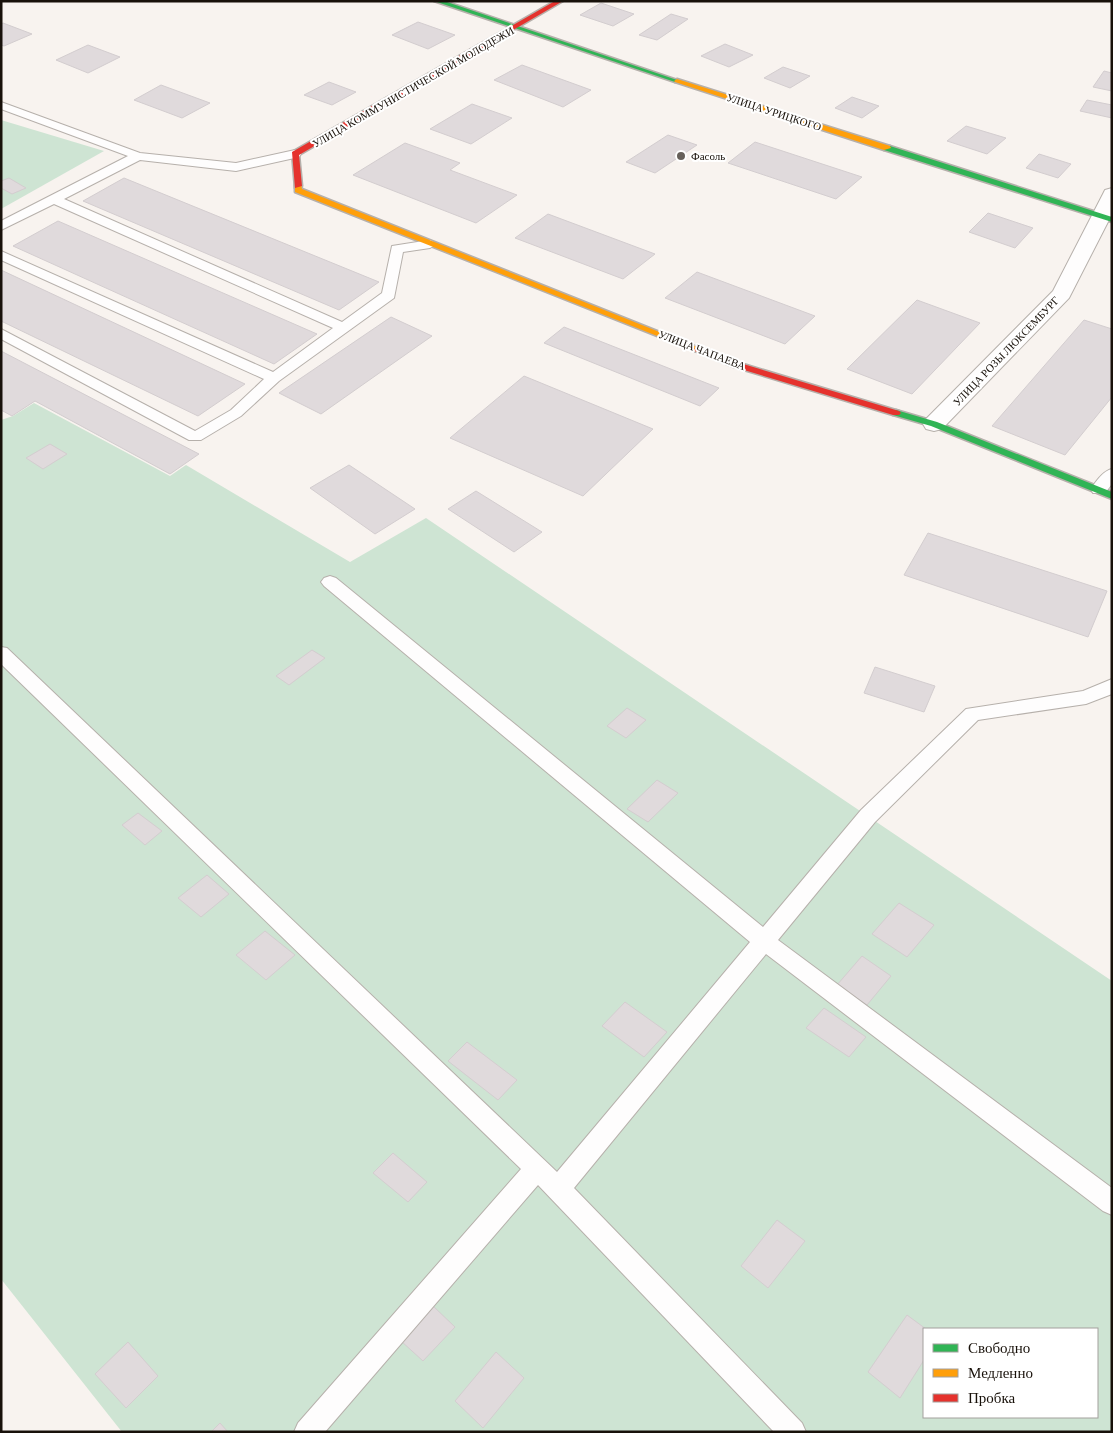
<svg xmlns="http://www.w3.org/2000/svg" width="1113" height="1433" viewBox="0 0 1113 1433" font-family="'Crimson Pro',serif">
<rect width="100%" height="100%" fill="#f8f3ef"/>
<g fill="#cee4d3" fill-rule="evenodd">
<path d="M1,120L104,151L1,209Z"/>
<path d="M34,403L170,476L186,465L350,562L426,518L1112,981V1432H122L1,1279V420L13,416ZM924,1329H1097V1417H924Z"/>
</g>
<g fill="#e0dadc" stroke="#d3cdcf">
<path d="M601,3L634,14L613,26L580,15Z"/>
<path d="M671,14L688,19L657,40L639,35Z"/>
<path d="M418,22L455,35L428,49L392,35Z"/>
<path d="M3,23L32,34L4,46L1,45V24Z"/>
<path d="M725,44L753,55L729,67L701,56Z"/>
<path d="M88,45L120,57L88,73L56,60Z"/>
<path d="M522,65L591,90L563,107L494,80Z"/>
<path d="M783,67L810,76L790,88L764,78Z"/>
<path d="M1104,71L1112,73V91L1093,87Z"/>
<path d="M329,82L356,92L332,105L304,95Z"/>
<path d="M161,85L210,103L182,118L134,100Z"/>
<path d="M852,97L879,106L862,118L835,108Z"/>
<path d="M1087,100L1112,105V118L1080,111Z"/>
<path d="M472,104L512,118L471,144L430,129Z"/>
<path d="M966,126L1006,138L987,154L947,141Z"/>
<path d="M668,135L697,145L655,173L626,162Z"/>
<path d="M755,142L862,177L836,199L728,163Z"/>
<path d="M405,143L460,163L450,170L517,195L476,223L353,175Z"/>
<path d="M1039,154L1071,164L1058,178L1026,168Z"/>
<path d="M9,178L26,188L12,194L1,188V181Z"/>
<path d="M124,178L379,282L339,310L83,201Z"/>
<path d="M988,213L1033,228L1015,248L969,232Z"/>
<path d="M548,214L655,254L623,279L515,238Z"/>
<path d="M58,221L317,334L274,364L13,246Z"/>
<path d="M1,270L245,384L198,416L1,321Z"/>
<path d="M697,272L815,316L785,344L665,298Z"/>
<path d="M917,300L980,323L912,394L847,369Z"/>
<path d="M391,317L432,336L321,414L279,393Z"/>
<path d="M1084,320L1112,329V397L1065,455L992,426Z"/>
<path d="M564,327L719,388L700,406L544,343Z"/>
<path d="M1,351L199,454L170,474L35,401L12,416L1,410Z"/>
<path d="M524,376L653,429L583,496L450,438Z"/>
<path d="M50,444L67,454L43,469L26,458Z"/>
<path d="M349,465L415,509L375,534L310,488Z"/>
<path d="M476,491L542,532L514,552L448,509Z"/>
<path d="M928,533L1107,591L1088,637L904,575Z"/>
<path d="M312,650L325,658L289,685L276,676Z"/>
<path d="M875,667L935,686L924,712L864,693Z"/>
<path d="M627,708L646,720L626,738L607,726Z"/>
<path d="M657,780L678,793L648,822L627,809Z"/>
<path d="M138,813L162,831L145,845L122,825Z"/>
<path d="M207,875L229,894L201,917L178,898Z"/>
<path d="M899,903L934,925L907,957L872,934Z"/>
<path d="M265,931L295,955L266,980L236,955Z"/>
<path d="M862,956L891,976L867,1005L837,985Z"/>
<path d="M625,1002L667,1032L644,1057L602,1026Z"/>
<path d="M824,1008L866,1037L849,1057L806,1028Z"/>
<path d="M467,1042L517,1080L498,1100L448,1061Z"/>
<path d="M393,1153L427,1182L408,1202L373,1173Z"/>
<path d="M777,1220L805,1241L768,1288L741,1266Z"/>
<path d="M433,1306L455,1327L423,1361L401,1341Z"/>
<path d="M907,1315L926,1329L924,1360L900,1398L868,1372Z"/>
<path d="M128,1342L158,1376L126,1408L95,1374Z"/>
<path d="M496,1352L524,1378L483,1428L455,1401Z"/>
<path d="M220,1423L228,1432H211Z"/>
</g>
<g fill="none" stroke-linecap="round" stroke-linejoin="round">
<defs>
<g id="lane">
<path d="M1,102L140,153L236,163L295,150L299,151L301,154L299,157L236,171L140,160L64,199L342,322L382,293L392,246L430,240L437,244L430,248L403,252L394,298L279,381L241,416L201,440H189L1,339V329L195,431L231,410L264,379L1,260V251L273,372L333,328L54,204L1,230V221L128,156L1,109Z"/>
<path d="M1112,469V484L1105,493H1093L1091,489C1096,481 1103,471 1112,469Z"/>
<path d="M330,576L336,578L763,927L861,810L966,709L1083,691L1112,679V694L1086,704L978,720L875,822L778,940L1112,1188V1215L1103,1211L766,954L574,1188L802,1423L806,1432H774L538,1185L325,1432H294L298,1423L521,1169L1,664V647L7,648L557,1172L750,942L324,586L321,582L324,578Z"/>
</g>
<path id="street" d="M1112,188V214L1069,298L942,429L934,431L926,429L923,424L926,419L1053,291L1103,194L1105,190Z"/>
<g id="fast">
<path d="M434,1H444L680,81L675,82Z"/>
<path d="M884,146H890L1112,217V222L884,150Z"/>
<path d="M896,410L937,422L1112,492V499L931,426L893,415V411Z"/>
</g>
<g id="slow">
<path d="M677,79L890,146L891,148L884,150L675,82L674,81Z"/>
<path d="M295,184H301L302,189L702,349L698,352L695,351L295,192Z"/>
</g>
<g id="jam">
<path d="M555,1H563L299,155L302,186L295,188L292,152Z"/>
<path d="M698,346L740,363L899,411L901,413L899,415H893L734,367L695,351L694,349Z"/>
</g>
</defs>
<use href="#lane" stroke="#b6b0ab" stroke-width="2"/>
<use href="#street" stroke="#b6b0ab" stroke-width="2"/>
<use href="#fast" stroke="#b6b0ab" stroke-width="3"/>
<use href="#slow" stroke="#b6b0ab" stroke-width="3"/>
<use href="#jam" stroke="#b6b0ab" stroke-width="3"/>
<use href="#lane" fill="#fefdfd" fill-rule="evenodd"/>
<use href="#street" fill="#fefdfd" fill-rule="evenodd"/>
<use href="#fast" fill="#30b455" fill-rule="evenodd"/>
<use href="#slow" fill="#ff9f0a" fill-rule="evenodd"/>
<use href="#jam" fill="#e5322d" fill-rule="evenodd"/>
</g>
<circle fill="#66605a" stroke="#fff" stroke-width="2" cx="681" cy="156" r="5"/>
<g text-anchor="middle" stroke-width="4" stroke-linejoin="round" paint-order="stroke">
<g font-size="11" fill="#18110a" stroke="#fff">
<text transform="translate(413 87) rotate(-30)" y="4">УЛИЦА КОММУНИСТИЧЕСКОЙ МОЛОДЕЖИ</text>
<text transform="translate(774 112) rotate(18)" y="4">УЛИЦА УРИЦКОГО</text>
<text transform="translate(702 350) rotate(21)" y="4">УЛИЦА ЧАПАЕВА</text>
<text transform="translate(1006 351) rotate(-46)" y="4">УЛИЦА РОЗЫ ЛЮКСЕМБУРГ</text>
</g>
<g font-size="11" fill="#18110a" stroke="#fff" text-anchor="start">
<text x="691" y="160">Фасоль</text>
</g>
</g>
<rect width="1113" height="1433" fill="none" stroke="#18110a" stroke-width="5"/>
<rect x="923" y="1328" width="175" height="90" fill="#ffffff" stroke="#a3a09d"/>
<rect x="933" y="1344" width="25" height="8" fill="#30b455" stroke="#a3a09d"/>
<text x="968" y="1353" font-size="15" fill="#18110a">Свободно</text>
<rect x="933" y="1369" width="25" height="8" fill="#ff9f0a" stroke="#a3a09d"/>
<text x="968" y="1378" font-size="15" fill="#18110a">Медленно</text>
<rect x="933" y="1394" width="25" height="8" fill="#e5322d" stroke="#a3a09d"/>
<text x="968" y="1403" font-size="15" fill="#18110a">Пробка</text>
</svg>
